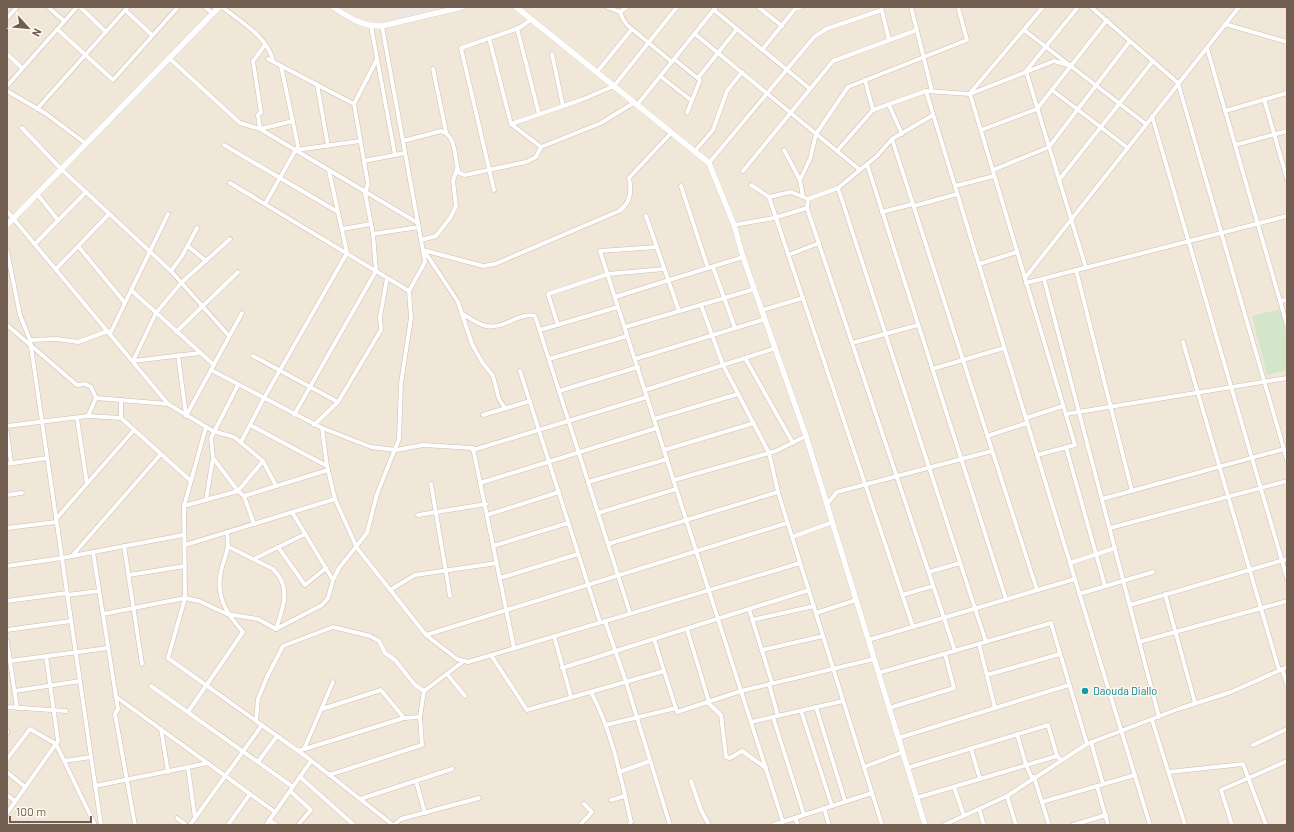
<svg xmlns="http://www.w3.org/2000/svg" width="1294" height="832" viewBox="0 0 1294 832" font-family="Barlow,sans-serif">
<rect width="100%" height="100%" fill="#faf5ea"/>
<rect fill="#f1e7d9" x="7" y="7" width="1280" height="818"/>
<path fill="#ece7e2" d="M401,7H443L409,16L391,17Z"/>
<path fill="#d3e6c9" d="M1280,309L1287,336V370L1267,375L1252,316Z"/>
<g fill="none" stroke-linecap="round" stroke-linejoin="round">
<defs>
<g id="minor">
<path d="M48,7L64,21"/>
<path d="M80,7L106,32"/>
<path d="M205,7L213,14"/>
<path d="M222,7C240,21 269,38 273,61"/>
<path d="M607,7L620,12"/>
<path d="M758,7L782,26"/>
<path d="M881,7L889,40"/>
<path d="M911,7L932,91"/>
<path d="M1078,7L1026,71L1086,268"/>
<path d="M1091,7L1178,83L1287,460"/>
<path d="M125,10L152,35"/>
<path d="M714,10L809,88"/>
<path d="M620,12L623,19L627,25L672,62"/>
<path d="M620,12L627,7"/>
<path d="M7,18L17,7"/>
<path d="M1225,24L1287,42"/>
<path d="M371,26L395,155"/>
<path d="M517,28L539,114"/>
<path d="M57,29L113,80L178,7"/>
<path d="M1024,30L1146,124"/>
<path d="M695,34L860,170"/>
<path d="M489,38L511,124L541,147"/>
<path d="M1207,48L1287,325"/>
<path d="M762,50L795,9L801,7"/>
<path d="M7,54L22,68"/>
<path d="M552,54L563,106"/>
<path d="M169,58L240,123L260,129L418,223"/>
<path d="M268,59L354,104"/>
<path d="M674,59L700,80L687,113"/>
<path d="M433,69L446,132"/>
<path d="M597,72L632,29"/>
<path d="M660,76L691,100"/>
<path d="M698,78L737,29"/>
<path d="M865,80L873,110"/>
<path d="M317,84L328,146"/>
<path d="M7,86L77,7"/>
<path d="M1052,90L1128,148"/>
<path d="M7,91L45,113L85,143"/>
<path d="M926,91L1150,825"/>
<path d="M971,92L1043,7"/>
<path d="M970,94L1075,445L1037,455"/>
<path d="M1264,99L1287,179"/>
<path d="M637,105L716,7"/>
<path d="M889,105L902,134"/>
<path d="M37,109L128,7"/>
<path d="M1225,111L1287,93"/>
<path d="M1152,116L1287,578"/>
<path d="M511,124L581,100L614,86L677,7"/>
<path d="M22,128L61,169L171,271L229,336"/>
<path d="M260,129L258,115L261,112L253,61L265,45"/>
<path d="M260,129L293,121"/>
<path d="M981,130L1037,109L1107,20"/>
<path d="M892,139L1037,590"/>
<path d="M403,141L441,131C457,135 454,160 459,173L465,175L526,162L536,157L541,147L601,123L635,102"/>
<path d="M224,145L338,212"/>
<path d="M1235,145L1287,131"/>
<path d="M296,150L360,141"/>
<path d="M784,150L800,180"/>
<path d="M695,151L713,130L727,91L742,72"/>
<path d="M837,151L873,110L926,91L970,94L1054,61L1071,66"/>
<path d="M364,161L405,153"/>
<path d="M709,163L814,37L826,29L882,10"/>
<path d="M867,164L1006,599"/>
<path d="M993,170L1049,147L1130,41"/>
<path d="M743,171L833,61L917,30"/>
<path d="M1059,180L1153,61"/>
<path d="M230,183L409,291"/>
<path d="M751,185L769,197L913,627"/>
<path d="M681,186L708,268"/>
<path d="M955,186L994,176"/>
<path d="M838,188L986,642"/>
<path d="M494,190L461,48L519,28L532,19"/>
<path d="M37,194L58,220"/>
<path d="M769,197L791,192L808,199L838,188L877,156L892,139L933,115"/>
<path d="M803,197L800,180L810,159L816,134L848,87L967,40L958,7"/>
<path d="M808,199L807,208L955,651"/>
<path d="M265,204L298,146L281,66"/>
<path d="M914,206L957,194"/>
<path d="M7,211L168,404L213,431L234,437L263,461L276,486"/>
<path d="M882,212L913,204"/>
<path d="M646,216L679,311"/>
<path d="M734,225L774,218L807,208"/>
<path d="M342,229L371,224"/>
<path d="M373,234L419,227"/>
<path d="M421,240L436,236L450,218L456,206L453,181L457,169"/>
<path d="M35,244L86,192"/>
<path d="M78,246L125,303"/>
<path d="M188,246L206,261"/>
<path d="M657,247L600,251L783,822"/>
<path d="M423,250L483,266L495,264L619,211C631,203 632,191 629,178L672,132"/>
<path d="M7,251L20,315L30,340L101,825"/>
<path d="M425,252L458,302L472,344L482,362L493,376L499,399L505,408"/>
<path d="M788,255L819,243"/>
<path d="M979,264L1017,252"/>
<path d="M713,267L735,328"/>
<path d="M56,269L109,214"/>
<path d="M1076,270L1132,491"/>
<path d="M171,271L182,256L197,228"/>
<path d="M1025,278L1239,7"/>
<path d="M1044,279L1159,717"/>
<path d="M1026,283L1287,216"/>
<path d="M131,290L214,365"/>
<path d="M615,297L743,257"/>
<path d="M1280,301L1287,300"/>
<path d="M701,305L723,365L769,453L778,492L882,825"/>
<path d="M762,310L803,298"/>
<path d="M463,314C470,318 477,324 486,326C502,330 522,311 535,316L630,613"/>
<path d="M7,325L77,385L85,384L91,387L96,398L88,416"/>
<path d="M558,325L548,294L608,274L664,269"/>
<path d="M625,327L755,289"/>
<path d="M540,330L618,307"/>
<path d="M176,332L238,272"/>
<path d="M110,334L168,214"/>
<path d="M30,340L57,339L78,342L108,331"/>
<path d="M1183,342L1279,670"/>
<path d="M852,343L918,325"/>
<path d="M178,355L186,415"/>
<path d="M253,356L338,402"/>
<path d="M745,358L793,443"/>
<path d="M549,359L627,336"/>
<path d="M635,359L765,319"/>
<path d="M133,361L156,313L181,283L230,239"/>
<path d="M133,361L200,353"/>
<path d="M932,369L1004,348"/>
<path d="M211,370L322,428L371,447L396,450L423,445L473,448L514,648"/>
<path d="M520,371L600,622"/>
<path d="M645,390L776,348"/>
<path d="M559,391L638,367"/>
<path d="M96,398L168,404"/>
<path d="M1066,414L1287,378"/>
<path d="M294,415L376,271L373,234L365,193L368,184L354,104L377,59"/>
<path d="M483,415L530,401"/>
<path d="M186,416L242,313"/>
<path d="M77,418L87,484"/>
<path d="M121,418V400"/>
<path d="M1026,418L1063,406"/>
<path d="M654,419L738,394"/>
<path d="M250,425L327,466"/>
<path d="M314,425L338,402L381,330L380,317L387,278"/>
<path d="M7,426L88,416L121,418L191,481"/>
<path d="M206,427L184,506L185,598L168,658L308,758L393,825"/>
<path d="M322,428L327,466L335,499L357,548L426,635L457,659L468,662L800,563"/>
<path d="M7,432L11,463"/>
<path d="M987,436L1027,423"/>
<path d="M241,442L264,398L347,253L329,171"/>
<path d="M1066,447L1105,586"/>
<path d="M473,450L647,397"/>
<path d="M664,450L754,423"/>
<path d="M213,458L238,491L244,496L254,524"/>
<path d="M7,464L47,458"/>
<path d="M674,480L776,451L806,436"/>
<path d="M588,482L667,459"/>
<path d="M480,483L657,428"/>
<path d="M431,484L450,596"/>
<path d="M7,495L22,493"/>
<path d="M244,496L328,470"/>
<path d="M1102,499L1284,449"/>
<path d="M206,500L213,458L211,438L238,385"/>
<path d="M827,504L837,492L992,451"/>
<path d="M184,506L238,491L263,461"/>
<path d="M292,512L333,580"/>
<path d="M598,513L676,489"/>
<path d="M418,515L486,504"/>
<path d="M487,515L559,492"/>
<path d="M56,519L134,430"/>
<path d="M7,528L56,522"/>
<path d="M1110,528L1287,481"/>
<path d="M792,537L833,522"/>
<path d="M608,544L778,492"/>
<path d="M185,545L335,499"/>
<path d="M124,546L142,664"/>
<path d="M493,546L568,523"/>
<path d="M229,547L273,569C292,587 283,608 276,629"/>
<path d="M278,547L305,585L326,568"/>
<path d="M93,552L118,709L115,714L135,825"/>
<path d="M72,556L161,454"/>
<path d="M254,559L305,534"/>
<path d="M1070,563L1115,548"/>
<path d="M7,566L62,558L183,535"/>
<path d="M929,572L960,563"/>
<path d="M129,575L185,566"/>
<path d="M500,578L578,554"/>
<path d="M390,590L415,575L497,563"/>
<path d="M1079,594L1153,572"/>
<path d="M1165,594L1195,703"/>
<path d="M67,595L99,591"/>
<path d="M902,595L933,586"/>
<path d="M7,601L67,593"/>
<path d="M1130,605L1287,559"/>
<path d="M749,609L772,683"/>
<path d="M816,613L856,600"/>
<path d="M103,614L185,598L199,601L227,614L258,619L276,629"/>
<path d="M752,620L814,606"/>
<path d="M605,621L626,682L670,825"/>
<path d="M276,629L322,605L328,598L333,580L339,568L367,533L377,494L399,439L401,383L411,318L409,291L425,262L382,26"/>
<path d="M687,629L709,702"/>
<path d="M7,630L71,621"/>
<path d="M426,635L787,523"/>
<path d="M554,636L571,697"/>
<path d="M654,639L677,712L741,691L874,659"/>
<path d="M868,640L1075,579"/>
<path d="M7,641L17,708"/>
<path d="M1139,642L1287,601"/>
<path d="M979,644L995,708"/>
<path d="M762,650L823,636"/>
<path d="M491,655L527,710L664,671"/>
<path d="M10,661L108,648"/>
<path d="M562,668L809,590"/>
<path d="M1282,669L1287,684"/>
<path d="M878,673L1051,623L1087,744"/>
<path d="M447,674L465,696"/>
<path d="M987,675L1060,654"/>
<path d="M769,684L778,716"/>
<path d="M151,686L293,787"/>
<path d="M15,691L80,681"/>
<path d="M591,692C612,731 621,778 631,822L629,825"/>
<path d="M115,696L275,812"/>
<path d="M707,702L721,715L726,757L730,758L742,751L766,768"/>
<path d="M7,707L66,711"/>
<path d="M816,707L845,801"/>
<path d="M889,708L954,688L945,654"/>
<path d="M322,709L381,690L404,718"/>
<path d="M801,711L832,806"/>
<path d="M188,712L243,632C227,614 215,597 221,571C225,555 230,550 227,532"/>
<path d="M773,717L804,815"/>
<path d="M1152,720L1185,825"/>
<path d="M256,721L258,699L267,677L283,646L333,627L370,636L379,641L385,653L395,660L415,685L424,691"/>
<path d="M751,722L843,701"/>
<path d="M606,725L676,708"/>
<path d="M161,729L168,772"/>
<path d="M7,731V733"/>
<path d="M1017,734L1026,765L1032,778"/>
<path d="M898,738L1069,685"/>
<path d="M1091,742L1103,784"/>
<path d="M1253,745L1287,729"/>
<path d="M304,749L333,682"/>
<path d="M971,749L980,779"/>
<path d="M298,751L404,718L420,717"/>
<path d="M7,759L30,729L56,744L94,823"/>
<path d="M64,761L91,757"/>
<path d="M258,762L277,736"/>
<path d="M864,767L903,752"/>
<path d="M188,768L195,818"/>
<path d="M907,768L1048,725L1057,756L1061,760"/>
<path d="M7,772L25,787"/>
<path d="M619,772L650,761"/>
<path d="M1169,772L1243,764L1266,825"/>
<path d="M329,775L422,745L420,717L424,691L464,661"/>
<path d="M300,777L354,825"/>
<path d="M1034,777L1049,825"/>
<path d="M416,781L425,813"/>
<path d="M691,781L701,810L709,825"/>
<path d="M95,786L208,763"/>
<path d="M1097,786L1108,825"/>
<path d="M954,787L964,816"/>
<path d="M290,791L311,810L298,825"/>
<path d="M7,795L15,801"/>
<path d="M1007,796L1016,825"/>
<path d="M916,798L1057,756"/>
<path d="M360,799L452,769"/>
<path d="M611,800L625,796"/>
<path d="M1042,802L1135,775"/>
<path d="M824,808L829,825"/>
<path d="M979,809L984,825"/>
<path d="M7,813L58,741L46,656"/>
<path d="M177,818L186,825"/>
<path d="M795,818L798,825"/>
<path d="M269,820L276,825"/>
<path d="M190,825L262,725"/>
<path d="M228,825L250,794"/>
<path d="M266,825L311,761"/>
<path d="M394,825L401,819L479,798"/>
<path d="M580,825L592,812L584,804"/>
<path d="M773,825L872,793"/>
<path d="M944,825L1007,796L1087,744L1178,709L1231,692L1287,667"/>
<path d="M1073,825L1106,815"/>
<path d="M1232,825L1221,790L1287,761"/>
</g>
<g id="tertiary">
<path d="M333,7C348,17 363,27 382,26L462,7"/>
<path d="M516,7L709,163L734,225L743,257L806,436L925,825"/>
<path d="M7,225L219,7"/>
</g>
</defs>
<use href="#minor" stroke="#cbbeb0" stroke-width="5"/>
<use href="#tertiary" stroke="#cbbeb0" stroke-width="6"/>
<use href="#minor" stroke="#fff" stroke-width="4"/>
<use href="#tertiary" stroke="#fff" stroke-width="5.5"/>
</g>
<circle fill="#0f9aa8" stroke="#fdf9f0" stroke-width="1.5" cx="1085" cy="691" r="4"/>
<g text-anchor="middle" stroke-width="3" stroke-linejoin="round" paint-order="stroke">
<g font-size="11" fill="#0d838f" stroke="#fdf9f0" text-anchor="start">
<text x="1093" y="695">Daouda Diallo</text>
</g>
</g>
<rect width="1294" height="832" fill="none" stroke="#725e50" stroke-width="16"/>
<g transform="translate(28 28) rotate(117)" stroke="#fdf9f0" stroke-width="3" paint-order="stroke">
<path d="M0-3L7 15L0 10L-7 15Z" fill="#725e50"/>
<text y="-6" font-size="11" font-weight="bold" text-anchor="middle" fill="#725e50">N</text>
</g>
<path d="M10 816v6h81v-6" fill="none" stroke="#725e50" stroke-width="2"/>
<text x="16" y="816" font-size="12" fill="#725e50" stroke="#fdf9f0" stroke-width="3" paint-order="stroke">100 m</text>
</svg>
